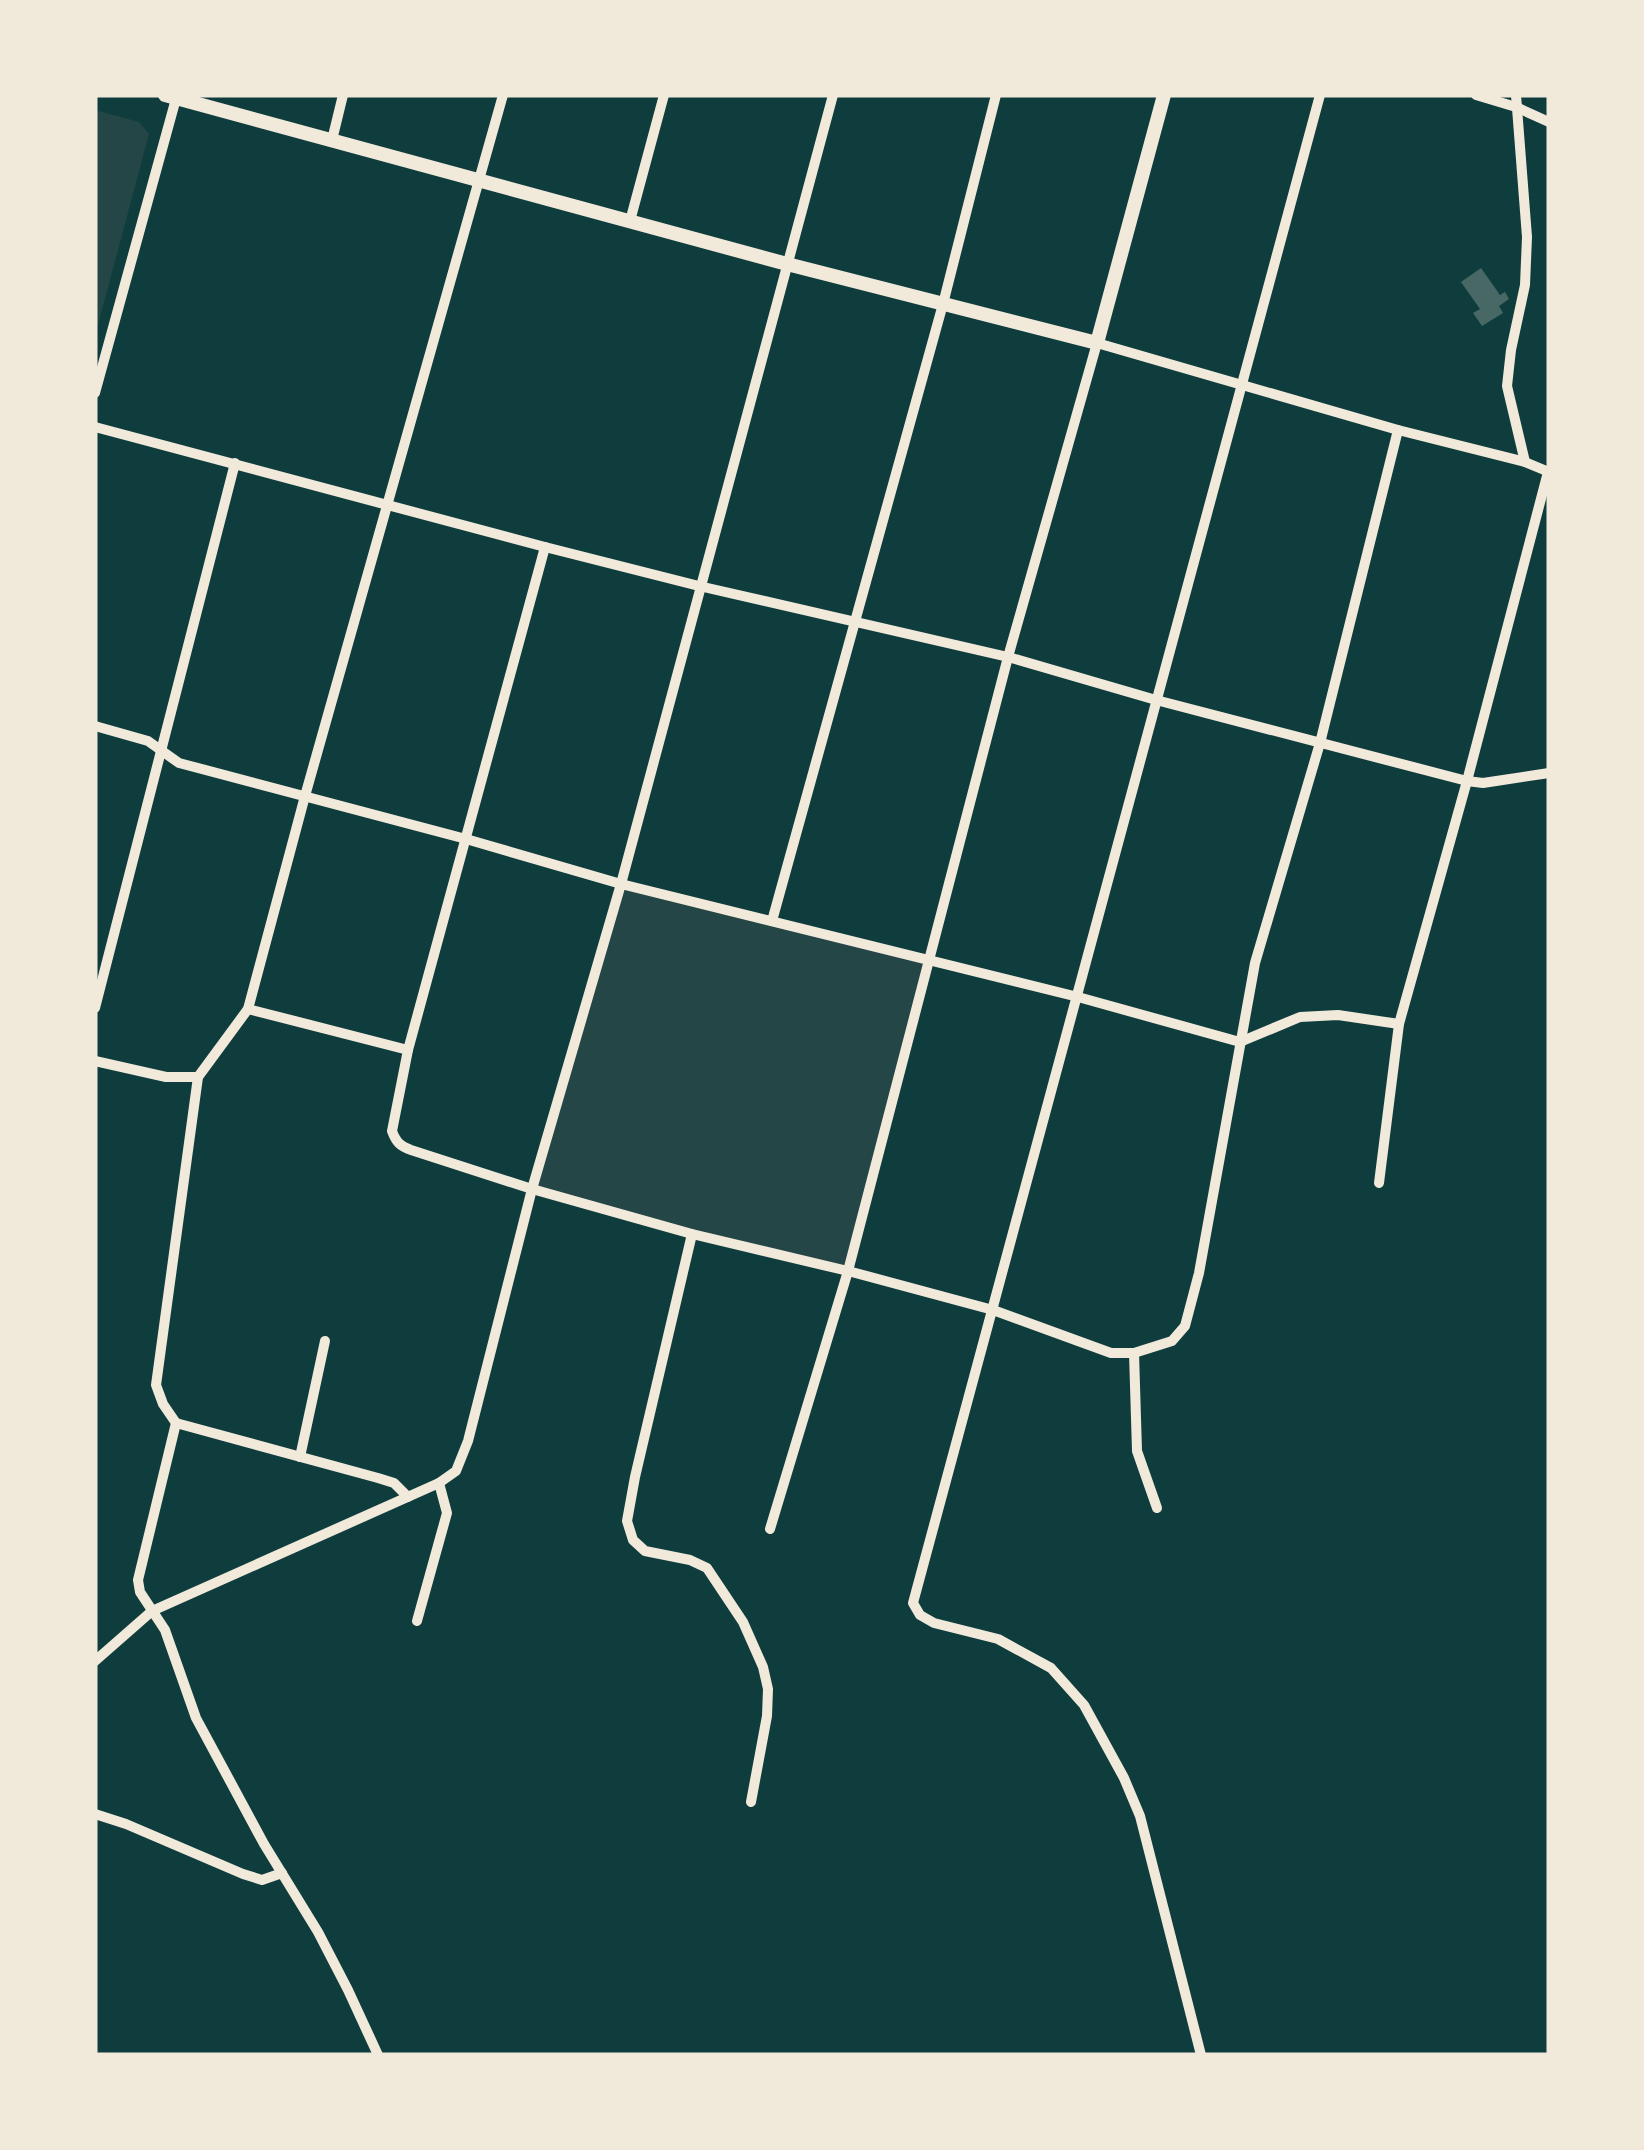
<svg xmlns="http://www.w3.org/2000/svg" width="1644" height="2150" viewBox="0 0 1644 2150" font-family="Helvetica,sans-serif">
<rect width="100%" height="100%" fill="#0f3d3e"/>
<g fill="#244646">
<path d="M95,110L139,122L149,134L95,336Z"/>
<path d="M621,884L930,959L848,1271L532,1189Z"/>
</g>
<path fill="#486865" d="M1481,268L1500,295L1505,292L1509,299L1499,306L1503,313L1482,326L1473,313L1480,309L1461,282Z"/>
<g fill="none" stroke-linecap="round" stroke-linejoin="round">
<g stroke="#f1e9da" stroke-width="10">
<path d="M1476,95L1516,107L1549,122"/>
<path d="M1516,95L1527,237L1525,285L1511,350L1507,386L1525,462"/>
<path d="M332,140L343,95"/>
<path d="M630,221L664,95"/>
<path d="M95,393L177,95"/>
<path d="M95,427L545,547L699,586L1008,657L1156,700L1467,781L1483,783L1549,773"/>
<path d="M545,547L408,1050L392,1131C396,1142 400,1146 411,1150L532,1189L692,1234L848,1271L993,1310L1111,1353H1134L1172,1341L1185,1326L1199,1273L1255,963L1320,743L1398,430"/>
<path d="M95,726L148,741L179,763L466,839L621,884L1078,997L1240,1042L1300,1017L1338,1015L1399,1024"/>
<path d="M772,921L943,304L996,95"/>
<path d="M95,1008L235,463"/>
<path d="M248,1009L408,1050"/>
<path d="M95,1061L166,1077H198"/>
<path d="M1379,1183L1399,1024L1467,781L1548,472"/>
<path d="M692,1234L635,1477L627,1521L633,1540L645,1551L690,1560L707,1568L743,1622L763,1667L768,1689L767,1716L751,1802"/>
<path d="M1134,1353L1137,1451L1157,1508"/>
<path d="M176,1423L378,1478L394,1483L408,1497"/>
<path d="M300,1457L325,1341"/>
<path d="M770,1529L848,1271L1008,657L1097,343L1398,430L1525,462L1549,472"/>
<path d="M417,1621L447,1513L439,1483"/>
<path d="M95,1661L152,1611L439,1483L456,1471L468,1441L532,1189L621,884L833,95"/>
<path d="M95,1814L126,1824L243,1874L262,1880L282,1873"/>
<path d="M378,2055L348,1990L318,1932L264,1844L196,1718L165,1630L140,1592L138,1580L176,1423L163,1404L156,1385L198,1077L248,1009L305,796L503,95"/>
<path d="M1201,2055L1140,1816L1124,1778L1084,1705L1051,1668L998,1639L934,1623L920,1615L913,1603C1050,1101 1185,598 1320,95"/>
</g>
<path stroke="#f1e9da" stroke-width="14" d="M165,95L787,264L1097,343L1164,95"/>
</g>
<rect width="1644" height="2150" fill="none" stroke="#f1e9da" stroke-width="195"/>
</svg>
